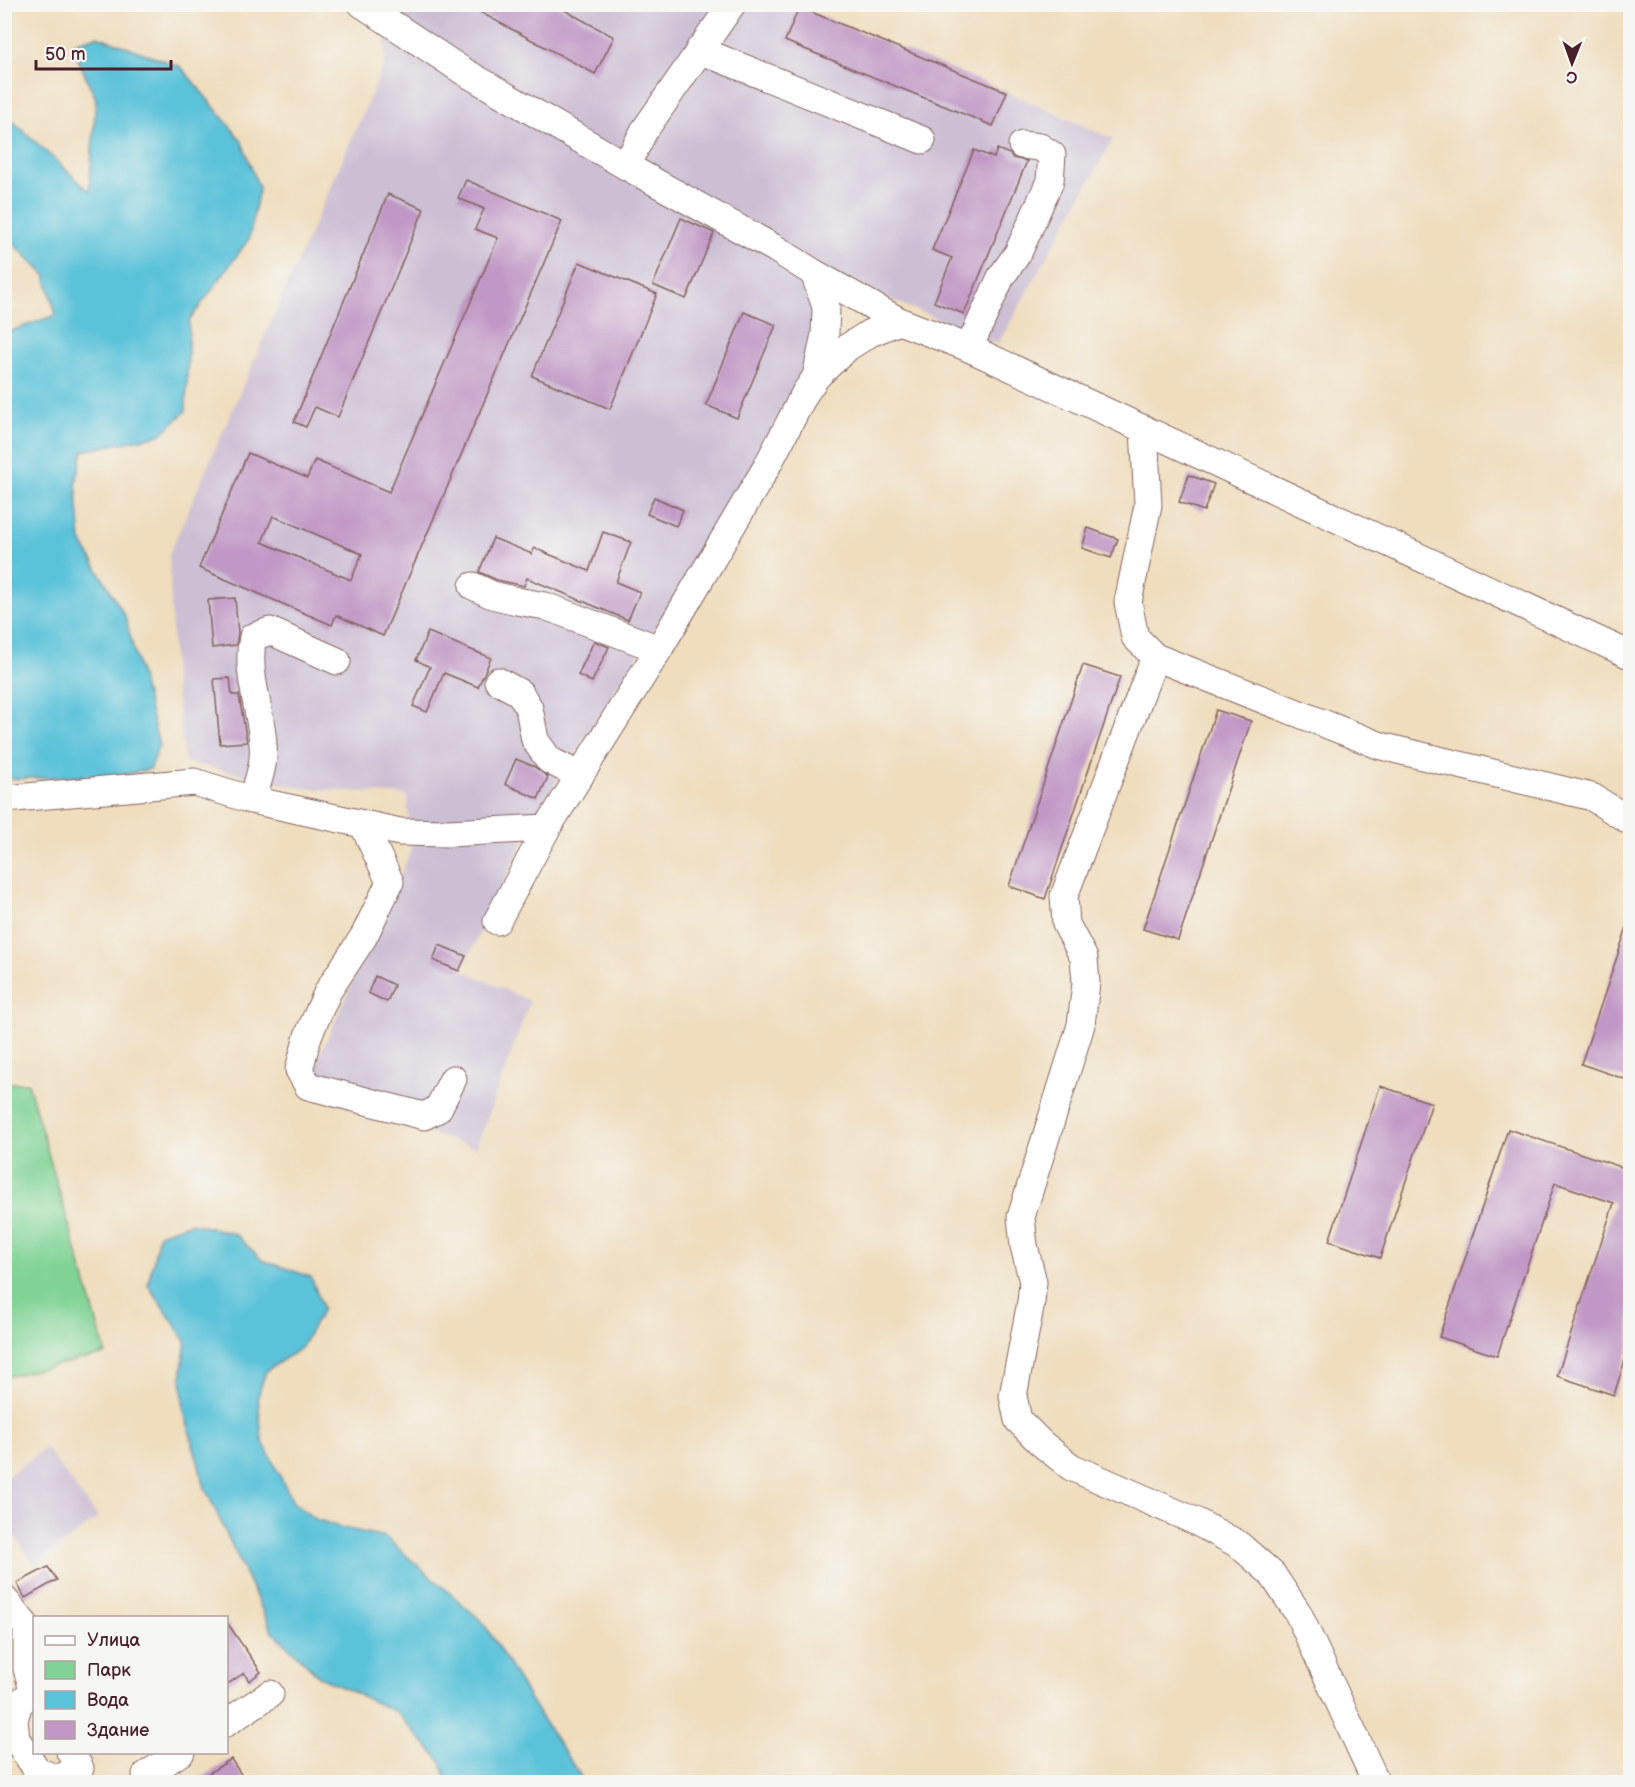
<svg xmlns="http://www.w3.org/2000/svg" width="1635" height="1787" viewBox="0 0 1635 1787" font-family="'Balsamiq Sans',sans-serif">
<rect width="100%" height="100%" fill="#f6f6f2"/>
<filter id="ink" filterUnits="userSpaceOnUse"><feTurbulence type="fractalNoise" baseFrequency=".0167" numOctaves="2"/><feDisplacementMap in="SourceGraphic" scale="12" xChannelSelector="R" yChannelSelector="G"/><feConvolveMatrix kernelMatrix="1 2 1 2 8 2 1 2 1" color-interpolation-filters="sRGB"/></filter>
<filter id="wash" filterUnits="userSpaceOnUse"><feTurbulence type="fractalNoise" baseFrequency=".008" numOctaves="4" result="noise"/><feDisplacementMap in="SourceGraphic" scale="24" xChannelSelector="R" yChannelSelector="G"/><feGaussianBlur stdDeviation="1.35" result="paint"/><feColorMatrix in="noise" values="0 0 0 0 0 0 0 0 0 0 0 0 0 0 0 0 0 1.4 0 .05"/><feComposite in="paint" operator="in"/></filter>
<g filter="url(#wash)">
<rect width="100%" height="100%" fill="#efddbd"/>
<g fill="#ccbfd4">
<path d="M386,5H793L1007,92L1113,139L998,344L880,295L851,278L737,494L627,673L539,809L462,970L530,1001L476,1148L303,1093L411,851L407,795L303,788L185,762L174,680L169,554L385,63Z"/>
<path d="M46,1448L98,1518L35,1564L5,1523V1478Z"/>
</g>
<path fill="#80d395" stroke="#657960" stroke-width="1.5" d="M5,1083H28L106,1354L5,1377Z"/>
<g fill="#5bc2d9" stroke="#527082" stroke-width="1.5">
<path d="M97,36L181,67L241,140L259,188L249,239L189,321L186,411L160,435L83,451L76,483L81,541L125,616L159,745L150,769L122,775L8,779L4,775L5,333L56,315L45,275L5,235V114L89,191L96,99L71,44Z"/>
<path d="M191,1223L235,1234L262,1260L311,1277L323,1309L301,1348L266,1371L258,1396L262,1440L293,1502L315,1519L343,1528L385,1537L483,1622L540,1716L580,1775L582,1782H448L440,1760L396,1712L320,1677L272,1631L205,1488L184,1411L181,1377L186,1341L148,1285L159,1234Z"/>
</g>
<g id="blocks">
<g fill="#c097c5" fill-rule="evenodd">
<path d="M465,4H553L614,37L595,74Z"/>
<path d="M799,7L1007,92L993,126L785,41Z"/>
<path d="M997,149L1010,154L1013,158L1027,161L964,314L934,302L952,258L932,250L974,150L994,158Z"/>
<path d="M466,180L562,221L383,636L336,615L332,625L199,568L248,453L307,478L315,460L389,492L498,238L475,229L484,209L458,198ZM273,516L362,554L351,580L262,542Z"/>
<path d="M388,194L424,209L338,417L315,407L306,427L294,422Z"/>
<path d="M681,218L714,233L686,299L653,285Z"/>
<path d="M579,262L657,294L610,409L532,376Z"/>
<path d="M744,312L776,325L737,418L706,405Z"/>
<path d="M1189,475L1214,484L1204,511L1179,502Z"/>
<path d="M654,497L683,510L676,526L647,514Z"/>
<path d="M1088,528L1118,539L1111,558L1082,548Z"/>
<path d="M603,532L631,542L616,582L640,592L628,620L527,578L524,586L497,580L479,572L493,538L532,554L534,548L589,571Z"/>
<path d="M235,598L238,633L236,645L212,648L208,600Z"/>
<path d="M428,632L491,658L478,687L444,673L427,712L413,706L430,667L416,660Z"/>
<path d="M594,641L609,647L592,682L578,675Z"/>
<path d="M1083,665L1120,677L1045,899L1009,886Z"/>
<path d="M230,678L232,695H239L247,742L220,744L214,679Z"/>
<path d="M1216,710L1251,721L1178,940L1143,929Z"/>
<path d="M516,759L535,767L548,777L538,799L505,784Z"/>
<path d="M1628,924H1630V1028L1625,1044L1630,1046V1081L1581,1064Z"/>
<path d="M439,945L466,956L459,971L433,960Z"/>
<path d="M375,976L394,985L387,1002L368,993Z"/>
<path d="M1380,1086L1432,1103L1380,1258L1329,1241Z"/>
<path d="M1508,1129L1630,1170V1344L1614,1395L1557,1376L1614,1203L1555,1183L1497,1356L1439,1337Z"/>
<path d="M48,1567L57,1580L25,1598L17,1583Z"/>
<path d="M226,1621L261,1672L249,1681L244,1673L226,1685Z"/>
<path d="M231,1759L246,1782H195Z"/>
</g>
</g>
</g>
<g filter="url(#ink)">
<use href="#blocks" fill-opacity="0" stroke="#84625e" stroke-width="1.5"/>
<g fill="none" stroke-linecap="round" stroke-linejoin="round">
<defs>
<g id="minor">
<path d="M362,4L463,71L626,166L776,249L814,273L899,321L969,348L1630,655"/>
<path d="M699,50L922,140"/>
<path d="M626,166L644,131L732,4"/>
<path d="M969,348L1001,277L1018,253L1050,181L1052,155L1040,147L1022,145"/>
<path d="M816,377L848,347L870,333L899,321"/>
<path d="M1144,429L1148,505L1128,602L1135,637L1155,657L1381,746L1592,797L1630,821"/>
<path d="M473,586L492,595L517,601L545,606L659,649"/>
<path d="M1155,657L1064,896L1066,924L1084,958L1086,983L1081,1025L1021,1217L1024,1246L1033,1282L1031,1302L1013,1396L1018,1420L1041,1443L1071,1467L1195,1521L1238,1544L1272,1574L1298,1613L1376,1782"/>
<path d="M498,681L520,693L529,708L535,740L549,760L580,776"/>
<path d="M4,799L194,782L252,800L400,832L448,833L547,828"/>
<path d="M252,800C258,781 265,764 263,744C261,709 245,672 253,637L270,631L337,661"/>
<path d="M363,824L390,882L364,936L328,991L308,1036L299,1070L308,1086L424,1116L438,1109L453,1079"/>
<path d="M497,921L547,828L659,649L766,468L805,393L816,377L825,334L826,307L814,273"/>
<path d="M4,1599L27,1627V1669L34,1693"/>
<path d="M34,1692L19,1703L14,1720L16,1739L37,1770L54,1778L65,1776L80,1768L70,1752"/>
<path d="M226,1723L270,1694"/>
<path d="M146,1775L181,1752"/>
</g>
</defs>
<use href="#minor" stroke="#84625e" stroke-width="29"/>
<use href="#minor" stroke="#fff" stroke-width="27"/>
</g>
</g>
<rect width="1635" height="1787" fill="none" stroke="#f6f6f2" stroke-width="24"/>
<rect x="33" y="1616" width="195" height="138" fill="#f6f6f2" stroke="#b1a0a2" stroke-width="1.5"/>
<rect x="45" y="1636" width="30" height="9" fill="#ffffff" stroke="#b1a0a2" stroke-width="1.5"/>
<text x="87" y="1646" font-size="18" fill="#4a1f2b">Улица</text>
<rect x="45" y="1661" width="30" height="18" fill="#80d395" stroke="#b1a0a2" stroke-width="1.5"/>
<text x="87" y="1676" font-size="18" fill="#4a1f2b">Парк</text>
<rect x="45" y="1691" width="30" height="18" fill="#5bc2d9" stroke="#b1a0a2" stroke-width="1.5"/>
<text x="87" y="1706" font-size="18" fill="#4a1f2b">Вода</text>
<rect x="45" y="1721" width="30" height="18" fill="#c097c5" stroke="#b1a0a2" stroke-width="1.5"/>
<text x="87" y="1736" font-size="18" fill="#4a1f2b">Здание</text>
<g transform="translate(1572 63) rotate(181)" stroke="#f6f6f2" stroke-width="4.5" paint-order="stroke">
<path d="M0-4.5L10 22L0 15L-10 22Z" fill="#4a1f2b"/>
<text y="-9" font-size="16" font-weight="bold" text-anchor="middle" fill="#4a1f2b">С</text>
</g>
<path d="M36 60v9h135v-9" fill="none" stroke="#4a1f2b" stroke-width="3"/>
<text x="45" y="60" font-size="18" fill="#4a1f2b" stroke="#f6f6f2" stroke-width="4.5" paint-order="stroke">50 m</text>
</svg>
